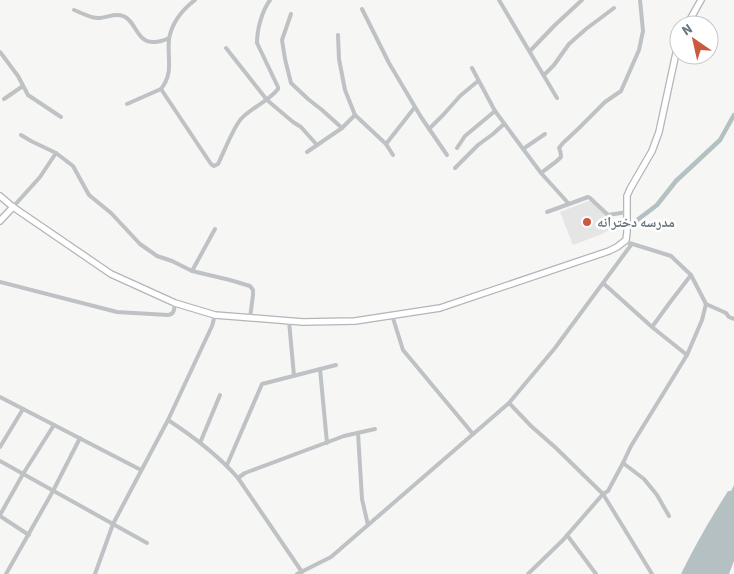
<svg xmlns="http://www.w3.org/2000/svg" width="734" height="574" viewBox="0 0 734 574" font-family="'Source Sans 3','Noto Naskh Arabic',sans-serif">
<rect width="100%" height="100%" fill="#f6f6f4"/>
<path fill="#e4e5e4" d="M591,200L608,216L612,228L602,234L573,245L560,212Z"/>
<path fill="#b5c0c3" d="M734,485V561L729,574H681C695,545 711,518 728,491H731Z"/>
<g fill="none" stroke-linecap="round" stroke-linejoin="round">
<path stroke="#b5c0c3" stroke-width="4.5" d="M636,221L657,205L676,181L720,140L734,115"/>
<defs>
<g id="secondary">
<path d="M687,25L701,0"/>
<path d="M0,196L13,207L111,274L175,303L215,315L303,322L355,321L440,308L609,251L617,247L626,240L627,232V196L630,189L652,151L659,132L676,53L679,42"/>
<path d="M0,221L13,207"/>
</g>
</defs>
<use href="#secondary" stroke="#b1b6b9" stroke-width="8"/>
<g stroke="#bec2c5" stroke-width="4">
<path d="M499,0L557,98"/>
<path d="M362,9L389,63L421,117L447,155"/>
<path d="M74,10C82,13 92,19 100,18C109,17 115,13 123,16C136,20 136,43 154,42C159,42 165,40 169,38"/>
<path d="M291,14L282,40L285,59L291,83L308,99L322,110L342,128"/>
<path d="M338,35L339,59L345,90L355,115L386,144L393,155"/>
<path d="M226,48L267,100L293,122L301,127L317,145"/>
<path d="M530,51L555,25L582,0"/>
<path d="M0,52L18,76L28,95L61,117"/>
<path d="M472,68L495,111L541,173"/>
<path d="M544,75L554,65L569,44L586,29L614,8"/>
<path d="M161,89L211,164L214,166L218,164C224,152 233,128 241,119C252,107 268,102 278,89V87L257,43C257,29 262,11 270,0"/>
<path d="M4,99L23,86"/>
<path d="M127,104L161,89C174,73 167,58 169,39C172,22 182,10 195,0"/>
<path d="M429,129L444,114L460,96L478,81"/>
<path d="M21,135L31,141L56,153L73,166L89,195L111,213L140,244L157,256L172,261L192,271L230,280L250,286L253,290V295L250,318"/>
<path d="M386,144L415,107"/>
<path d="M457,148L465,136L495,111"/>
<path d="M523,149L545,134"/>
<path d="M307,152L342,128L355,115"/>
<path d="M455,168L478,145L493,134L504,124"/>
<path d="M13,207L40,177L56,153"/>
<path d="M547,212L569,204"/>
<path d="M627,212L608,215L590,198L588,197L569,204L541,173C545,170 560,159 561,157C561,155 560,149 559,148L563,143L578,129L605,102L621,91L639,50L643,31L640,0"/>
<path d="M192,271L215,229"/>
<path d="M0,282L117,312L168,315C175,314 174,309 175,303"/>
<path d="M603,283L652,327L687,355"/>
<path d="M706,304L726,313L729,317L734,319"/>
<path d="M392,315L403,350L473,434"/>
<path d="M289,321L294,376"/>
<path d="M652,327L671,301L691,275"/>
<path d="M320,369L327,443"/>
<path d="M0,397L141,470"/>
<path d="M509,403L531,426L556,448L603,494L652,574"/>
<path d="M168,420C194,437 218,455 238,478L302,572"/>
<path d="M358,433L362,499L368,525"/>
<path d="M200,443L220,395"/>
<path d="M0,447L23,409"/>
<path d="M0,461L147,543"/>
<path d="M623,463L644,479L657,495L669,516"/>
<path d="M227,465L262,384L336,365"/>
<path d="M238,478L245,473L344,436L375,429"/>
<path d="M0,515L23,474L54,425"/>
<path d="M0,516L29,535"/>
<path d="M567,535L596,574"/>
<path d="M6,574L53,491L80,438"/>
<path d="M95,574L113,524L168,420L212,326L215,315"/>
<path d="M297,574L331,557L509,403L555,348L631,245"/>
<path d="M528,574L563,540L603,494L608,491L623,463L631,446L687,355L702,320L706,304L691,275L671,256L623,241"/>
</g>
<use href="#secondary" stroke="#fff" stroke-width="5.5"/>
</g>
<circle fill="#cc593e" stroke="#fff" stroke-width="2" cx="587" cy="222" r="5"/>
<g text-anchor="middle" stroke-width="5" stroke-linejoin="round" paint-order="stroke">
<g font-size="14" font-weight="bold" fill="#697781" stroke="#fff" text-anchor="start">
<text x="597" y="227">مدرسه دخترانه</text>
</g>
</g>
<g transform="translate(694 40) rotate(326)"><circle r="24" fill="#ffffff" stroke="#c3c9cd"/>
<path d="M0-4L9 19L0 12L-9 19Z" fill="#cc593e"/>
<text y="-8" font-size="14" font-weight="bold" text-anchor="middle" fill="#697781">N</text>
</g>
</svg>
